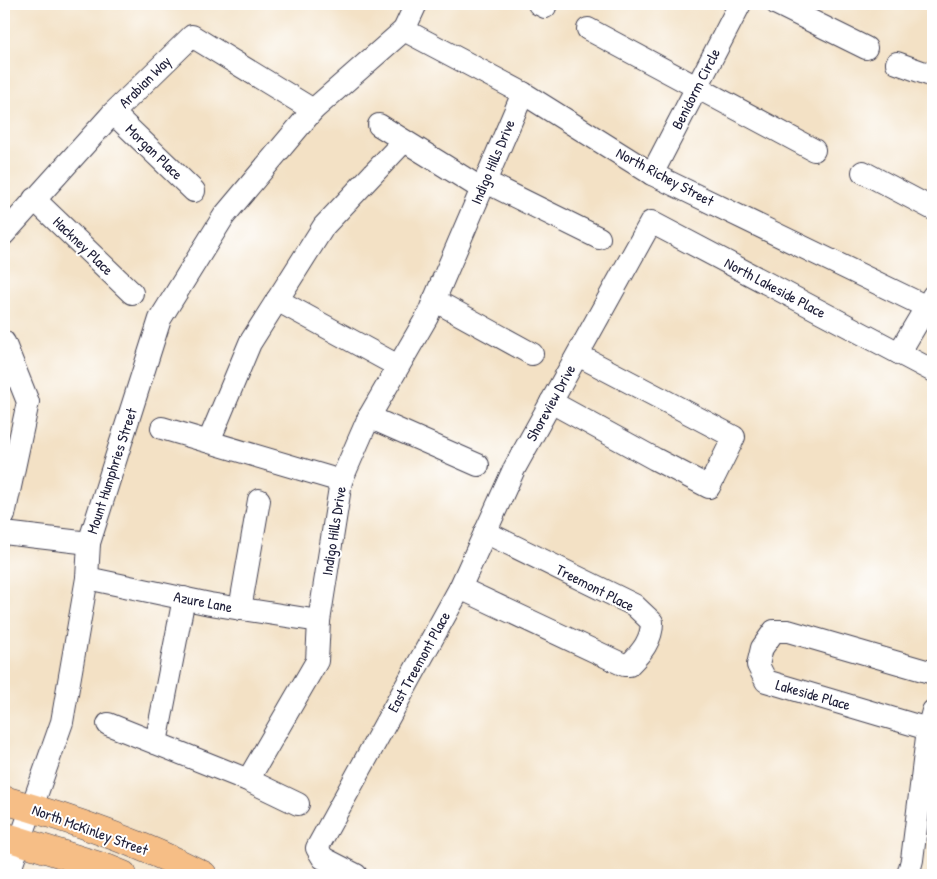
<svg xmlns="http://www.w3.org/2000/svg" width="937" height="879" viewBox="0 0 937 879" font-family="'Patrick Hand',sans-serif">
<rect width="100%" height="100%" fill="#fff"/>
<filter id="ink" filterUnits="userSpaceOnUse"><feTurbulence type="fractalNoise" baseFrequency=".02" numOctaves="2"/><feDisplacementMap in="SourceGraphic" scale="10" xChannelSelector="R" yChannelSelector="G"/><feConvolveMatrix kernelMatrix="1 2 1 2 8 2 1 2 1" color-interpolation-filters="sRGB"/></filter>
<filter id="wash" filterUnits="userSpaceOnUse"><feTurbulence type="fractalNoise" baseFrequency=".0096" numOctaves="4" result="noise"/><feDisplacementMap in="SourceGraphic" scale="20" xChannelSelector="R" yChannelSelector="G"/><feGaussianBlur stdDeviation="1.12" result="paint"/><feColorMatrix in="noise" values="0 0 0 0 0 0 0 0 0 0 0 0 0 0 0 0 0 1.4 0 .05"/><feComposite in="paint" operator="in"/></filter>
<g filter="url(#wash)">
<rect width="100%" height="100%" fill="#f3e1c5"/>
</g>
<g filter="url(#ink)">
<g fill="none" stroke-linecap="round" stroke-linejoin="round">
<defs>
<g id="minor">
<path d="M539,4L545,7"/>
<path d="M777,4L866,48"/>
<path d="M588,29L814,150"/>
<path d="M404,30L523,93L652,174L933,310"/>
<path d="M897,63L933,76"/>
<path d="M113,113L194,191"/>
<path d="M379,125L482,189"/>
<path d="M863,172L933,209"/>
<path d="M652,174L740,4"/>
<path d="M486,182L599,238"/>
<path d="M34,199L132,293"/>
<path d="M4,234L113,113L192,36L313,110"/>
<path d="M277,300L398,366"/>
<path d="M434,300L532,354"/>
<path d="M4,342L28,402L4,515"/>
<path d="M899,353L933,296"/>
<path d="M551,402L655,459L709,487L734,437L578,355"/>
<path d="M369,417L478,465"/>
<path d="M162,428L341,481"/>
<path d="M209,441L250,343L324,226L404,141"/>
<path d="M4,533L89,543"/>
<path d="M87,578L210,604L319,621"/>
<path d="M460,588L624,665H629C642,652 652,640 652,622L634,605L485,532"/>
<path d="M240,609L259,500"/>
<path d="M108,724L248,780L317,661L319,621L341,481L369,417L427,317L523,93"/>
<path d="M928,729L766,681L758,665L762,648L774,631H788L933,673"/>
<path d="M156,743L184,598"/>
<path d="M248,780L298,804"/>
<path d="M8,875L62,722L87,578L89,543L160,319L224,216L313,110L404,30L416,4"/>
<path d="M356,875L323,858L317,848L460,588L514,469L651,222L933,371"/>
<path d="M908,875L912,860L928,729L933,711"/>
</g>
<g id="major">
<path d="M4,800C72,819 140,843 203,875"/>
<path d="M4,836L106,868L123,875"/>
</g>
</defs>
<use href="#minor" stroke="#413f50" stroke-width="24"/>
<use href="#major" stroke="#413f50" stroke-width="29"/>
<use href="#minor" stroke="#fff" stroke-width="22"/>
<use href="#major" stroke="#f6be86" stroke-width="28"/>
</g>
</g>
<g text-anchor="middle" stroke-width="4" stroke-linejoin="round" paint-order="stroke">
<g font-size="15" fill="#22223b" stroke="#fff">
<text transform="translate(145 82) rotate(-45)" y="5">Arabian Way</text>
<text transform="translate(696 89) rotate(-63)" y="5">Benidorm Circle</text>
<text transform="translate(154 152) rotate(44)" y="5">Morgan Place</text>
<text transform="translate(493 162) rotate(-67)" y="5">Indigo Hills Drive</text>
<text transform="translate(665 177) rotate(28)" y="5">North Richey Street</text>
<text transform="translate(83 246) rotate(44)" y="5">Hackney Place</text>
<text transform="translate(775 288) rotate(28)" y="5">North Lakeside Place</text>
<text transform="translate(551 403) rotate(-61)" y="5">Shoreview Drive</text>
<text transform="translate(112 471) rotate(-72)" y="5">Mount Humphries Street</text>
<text transform="translate(334 531) rotate(-81)" y="5">Indigo Hills Drive</text>
<text transform="translate(595 588) rotate(27)" y="5">Treemont Place</text>
<text transform="translate(203 602) rotate(11)" y="5">Azure Lane</text>
<text transform="translate(419 662) rotate(-61)" y="5">East Treemont Place</text>
<text transform="translate(813 695) rotate(16)" y="5">Lakeside Place</text>
<text transform="translate(90 830) rotate(20)" y="5">North McKinley Street</text>
</g>
</g>
<rect width="937" height="879" fill="none" stroke="#fff" stroke-width="20"/>
</svg>
